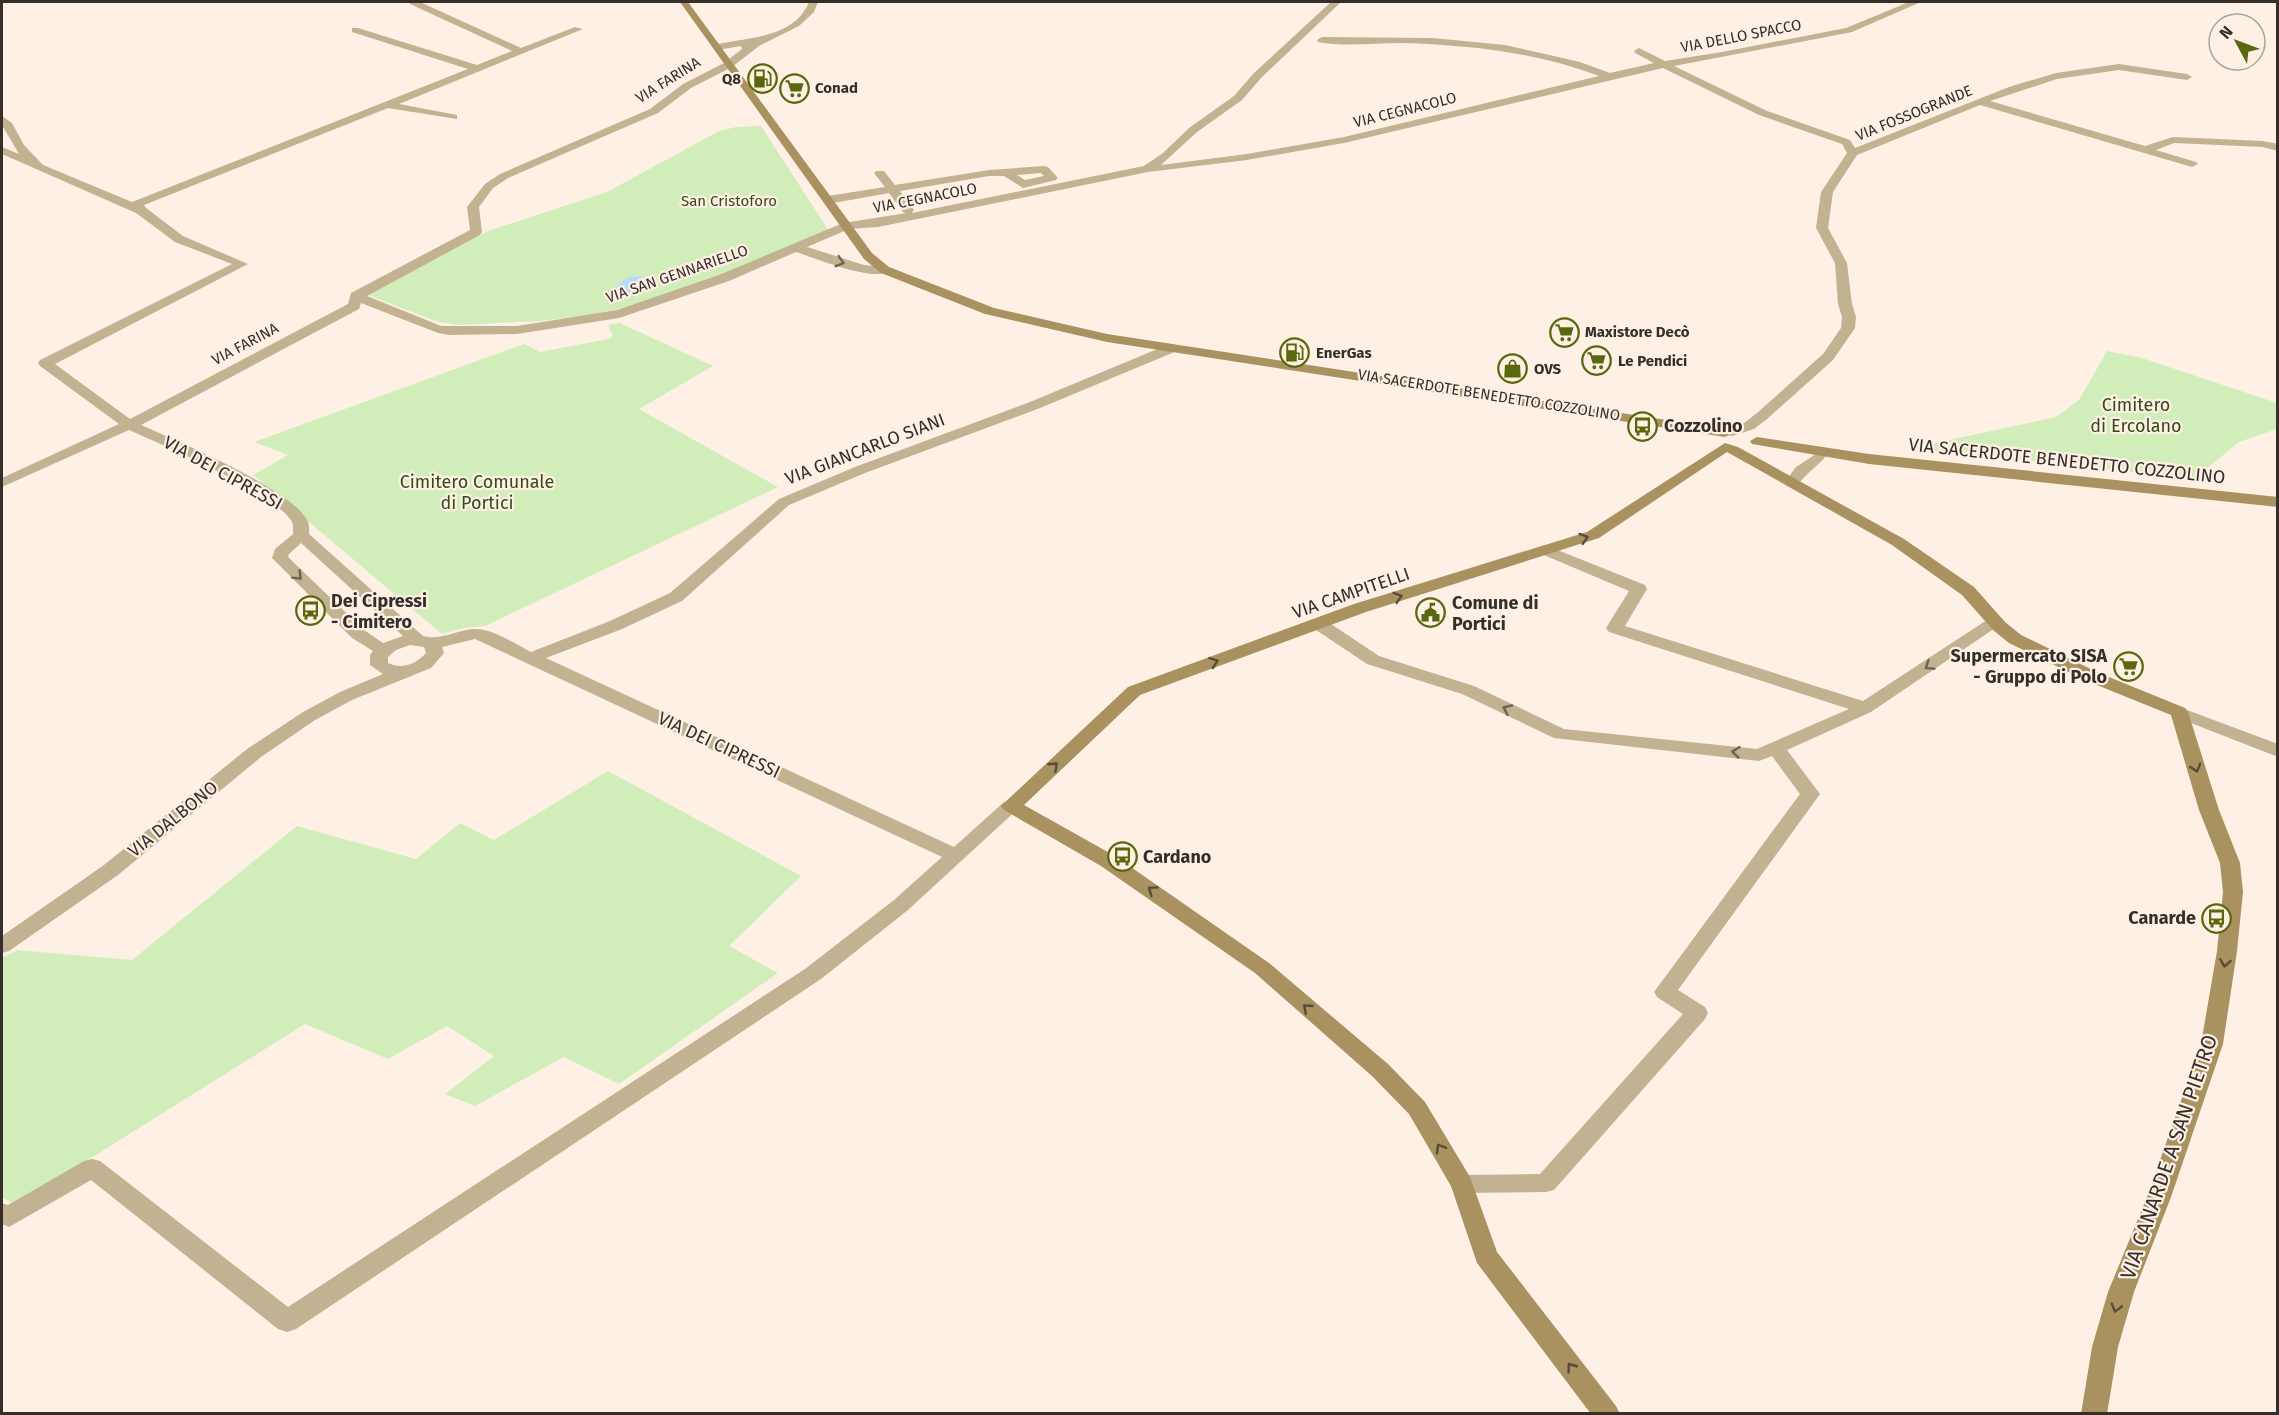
<svg xmlns="http://www.w3.org/2000/svg" width="2279" height="1415" viewBox="0 0 2279 1415" font-family="'Fira Sans',sans-serif">
<rect width="100%" height="100%" fill="#fef0e4"/>
<g fill="#d1eeba">
<path d="M761,126L829,231L723,276L633,306L590,315L540,321L461,325L438,322L368,295L488,231L607,192L719,131L736,127Z"/>
<path d="M620,323L713,366L639,409L778,487L485,626L464,628L442,634L253,475L288,455L254,442L524,344L540,352L609,339L613,336L608,325Z"/>
<path d="M2107,351L2142,358L2277,403V429L2239,442L2194,479L1924,449L1926,445L2056,417L2079,400Z"/>
<path d="M608,771L801,876L729,946L778,973L619,1084L564,1057L475,1106L445,1094L494,1056L447,1026L388,1059L305,1024L16,1205L2,1197V958L17,950L132,960L297,826L416,859L460,823L494,840Z"/>
</g>
<path fill="#b5dbff" d="M643,276C639,291 628,294 615,296L610,292L628,277Z"/>
<g fill="none" stroke-linecap="round" stroke-linejoin="round">
<g fill="#c2b291" fill-rule="evenodd">
<path d="M409,2H420L521,48L575,27L583,29L399,104L457,115V119L388,108L144,205L146,208L183,236L248,264L55,364L130,419L348,304L351,293L470,230L467,207L485,184L500,174L650,109L683,84L724,63L742,49L741,46L717,50L712,47L713,45C746,37 794,39 809,2H818L814,12L799,26L759,46L732,67L691,88L658,113L508,178L493,188L479,207L482,232L480,235L367,296L441,326H517L617,310L719,275L843,223L907,213H904L889,193L828,204L822,200L828,196L885,187L874,173L876,171H884L895,185L989,170L1044,166L1048,167L1058,178L1056,180L1023,188L1004,176H989L900,191L914,210L912,213L1144,166L1163,153L1189,128L1234,96L1254,73L1331,2H1341L1262,77L1242,100L1197,132L1161,165L1247,154L1344,137L1599,76C1535,52 1469,45 1401,43C1374,43 1344,47 1318,42L1317,40L1322,37L1433,38L1505,45L1580,62L1610,73L1654,63L1635,53L1634,51L1639,48L1665,61L1722,52L1846,28L1909,2H1921L1852,32L1674,66L1767,111L1850,140L1855,148L2009,87L2056,73L2119,64L2187,74L2192,77L2187,80L2119,70L2057,79L1990,101L2145,146L2173,137L2263,141L2278,144V151L2263,147L2174,143L2156,150L2196,162L2198,164L2192,167L1980,105L1857,155L1833,192L1828,228L1847,263L1852,304L1856,317L1855,328L1833,360L1767,419L1754,429L1732,436L1727,435L1725,432L1727,429L1744,423L1757,413L1823,354L1841,328L1842,317L1838,304L1835,263L1816,228L1821,192L1847,153L1842,144L1759,115L1663,68L1344,143L1247,160L1148,172L878,227L849,229L807,247L864,265L889,267L891,270C877,284 815,258 796,252L729,281L619,318L517,334L449,335L438,333L361,303L359,309L141,425C177,441 290,488 307,520C310,525 309,529 309,534L423,636C441,641 456,630 474,629C492,628 515,644 531,652L610,621L670,593L779,499L855,467L1030,402L1167,345L1172,344L1179,348L1177,351L1040,408L865,473L789,505L682,601L622,629L546,658L954,847L1004,802L1011,800L1018,802L1021,806L908,910L821,979L296,1329L287,1332L278,1329L91,1180L9,1227L2,1224V1203L8,1205L84,1161L92,1159L100,1161L288,1307L805,969L894,900L942,857L475,639L442,647L444,653L431,668L352,700L315,720L261,757L118,875L9,951L2,953V936L104,865L247,749L303,712L340,692L383,674L370,665V655L373,651L352,638L272,558L275,549L293,534C293,528 294,525 291,520C270,491 165,446 129,430L2,487V478L119,424L40,366L38,363L40,360L232,264L175,242L136,213L2,154V147L19,154L2,125V116L12,123L24,145L43,165L132,202L468,69L352,32V28H358L477,65L512,51L410,4ZM1041,173L1044,176L1025,180L1017,175ZM301,543L403,636L383,643L364,630L288,557L289,554ZM410,645L424,647L426,653C416,664 402,670 388,663V657L396,650Z"/>
<path d="M1819,452L1824,453L1826,456C1817,467 1806,473 1797,486H1787L1784,483L1796,467Z"/>
<path d="M1545,545L1645,585L1647,589L1625,626L1863,701L1990,618H2002L2004,622L1871,712L1787,750L1820,794L1678,990L1705,1007L1708,1013L1705,1019L1554,1190L1546,1192L1462,1193L1454,1191L1450,1184L1454,1177L1462,1175L1540,1174L1683,1014L1657,997L1654,992L1800,794L1772,756L1759,761L1554,738L1462,694L1367,664L1313,628L1311,624L1313,620H1325L1379,656L1474,686L1564,729L1757,749L1849,709L1609,632L1606,628L1629,591L1539,553L1537,550L1539,547Z"/>
<path d="M2179,707L2278,744V757L2173,716L2170,712L2173,708Z"/>
</g>
<g fill="#aa9160" fill-rule="evenodd">
<path d="M680,2H688L872,253L889,267L994,308L1107,334L1725,429L1732,433L1725,437L1107,342L985,314L881,273L864,259Z"/>
<path d="M1757,437L1869,454L2278,497V507L1869,464L1752,444L1750,441Z"/>
<path d="M1725,443L1738,447L1904,539L1974,587L2005,622L2021,635L2099,673L2185,708L2188,712L2219,810L2240,863L2243,892L2237,951L2223,1044L2171,1197L2134,1292L2118,1347L2107,1414H2081L2092,1347L2108,1292L2147,1197L2201,1044L2217,951L2223,892L2220,863L2199,810L2171,715L2087,681L2009,643L1993,630L1962,595L1892,545L1727,452L1599,538L1366,612L1140,695L1024,805L1115,856L1269,963L1388,1064L1425,1102L1470,1177L1497,1252L1616,1406L1620,1414H1591L1477,1263L1451,1186L1409,1114L1372,1076L1255,973L1101,866L1004,810L1001,806L1128,687L1354,604L1587,532Z"/>
</g>
</g>
<defs><path id="oneway-chevron" d="M-2-3.5L2.5 0L-2 3.5" fill="none" stroke-width="1.6" stroke-linecap="round" stroke-linejoin="round" transform="scale(1.5)"/></defs>
<g stroke="#6d6353">
<use href="#oneway-chevron" transform="translate(840 262) rotate(17)"/>
<use href="#oneway-chevron" transform="translate(298 576) rotate(45)"/>
<use href="#oneway-chevron" transform="translate(1929 666) rotate(146)"/>
<use href="#oneway-chevron" transform="translate(1507 709) rotate(-155)"/>
<use href="#oneway-chevron" transform="translate(1736 752) rotate(-174)"/>
</g>
<g stroke="#574c3a">
<use href="#oneway-chevron" transform="translate(1584 538) rotate(-18)"/>
<use href="#oneway-chevron" transform="translate(1398 597) rotate(-17)"/>
<use href="#oneway-chevron" transform="translate(1214 662) rotate(-20)"/>
<use href="#oneway-chevron" transform="translate(1054 766) rotate(-43)"/>
<use href="#oneway-chevron" transform="translate(2196 768) rotate(73)"/>
<use href="#oneway-chevron" transform="translate(1152 890) rotate(-146)"/>
<use href="#oneway-chevron" transform="translate(2225 963) rotate(99)"/>
<use href="#oneway-chevron" transform="translate(1307 1008) rotate(-139)"/>
<use href="#oneway-chevron" transform="translate(1440 1148) rotate(-120)"/>
<use href="#oneway-chevron" transform="translate(2116 1308) rotate(106)"/>
<use href="#oneway-chevron" transform="translate(1571 1367) rotate(-127)"/>
</g>
<defs>
<symbol id="fuel-ring" viewBox="-11 -11 22 22"><circle r="9.5" fill="#fef0e4" stroke="#59670e" stroke-width="1.5"/><path d="M-5.5-6h7V0h2V4h1.3V-2.5L3-4.5l.8-.8L6-3V5H2.5V1h-1V6h-7ZM-4.2-4.7v3.2H.2V-4.7Z" fill="#59670e"/></symbol>
<symbol id="supermarket-ring" viewBox="-11 -11 22 22"><circle r="9.5" fill="#fef0e4" stroke="#59670e" stroke-width="1.5"/><path d="M-6-5.5h2.5l.6 2H6L4.5 2H-2.5L-4.4-4H-6ZM-1.5 3.2a1.3 1.3 0 1 0 .1 0ZM3 3.2a1.3 1.3 0 1 0 .1 0Z" fill="#59670e"/></symbol>
<symbol id="shop-ring" viewBox="-11 -11 22 22"><circle r="9.5" fill="#fef0e4" stroke="#59670e" stroke-width="1.5"/><path d="M-5-2.5h2.3a2.7 3.5 0 0 1 5.4 0H5L5.5 6h-11ZM-1.5-2.5h3a1.5 2.3 0 0 0-3 0Z" fill="#59670e"/></symbol>
<symbol id="bus-ring" viewBox="-11 -11 22 22"><circle r="9.5" fill="#fef0e4" stroke="#59670e" stroke-width="1.5"/><path d="M-5-6H5V4H4V6H2V4H-2V6H-4V4H-5ZM-3.5-4V0h7V-4ZM-3.5 1.2v1.5H-2V1.2ZM2 1.2v1.5H3.5V1.2Z" fill="#59670e"/></symbol>
<symbol id="civic-ring" viewBox="-11 -11 22 22"><circle r="9.5" fill="#fef0e4" stroke="#59670e" stroke-width="1.5"/><path d="M-.6-6.5H3V-4.5H.6V-3L4-1V1h2V6H-6V1h2V-1L-.6-3ZM-1.2 2.5V6h2.4V2.5Z" fill="#59670e"/></symbol>
</defs>
<g fill-rule="evenodd">
<use href="#fuel-ring" x="746" y="62" width="33" height="33"/>
<use href="#supermarket-ring" x="778" y="72" width="33" height="33"/>
<use href="#supermarket-ring" x="1548" y="316" width="33" height="33"/>
<use href="#fuel-ring" x="1278" y="336" width="33" height="33"/>
<use href="#supermarket-ring" x="1580" y="344" width="33" height="33"/>
<use href="#shop-ring" x="1496" y="352" width="33" height="33"/>
<use href="#bus-ring" x="1626" y="410" width="33" height="33"/>
<use href="#bus-ring" x="294" y="594" width="33" height="33"/>
<use href="#civic-ring" x="1414" y="596" width="33" height="33"/>
<use href="#supermarket-ring" x="2112" y="650" width="33" height="33"/>
<use href="#bus-ring" x="1106" y="840" width="33" height="33"/>
<use href="#bus-ring" x="2200" y="902" width="33" height="33"/>
</g>
<g text-anchor="middle" stroke-width="4.5" stroke-linejoin="round" paint-order="stroke">
<g font-size="15" fill="#342f2a" stroke="#fef0e4">
<text transform="translate(1741 36) rotate(-11)" y="5">VIA DELLO SPACCO</text>
<text transform="translate(668 80) rotate(-32)" y="5">VIA FARINA</text>
<text transform="translate(1405 110) rotate(-14)" y="5">VIA CEGNACOLO</text>
<text transform="translate(1914 113) rotate(-22)" y="5">VIA FOSSOGRANDE</text>
<text transform="translate(925 198) rotate(-11)" y="5">VIA CEGNACOLO</text>
<text transform="translate(677 274) rotate(-19)" y="5">VIA SAN GENNARIELLO</text>
<text transform="translate(245 344) rotate(-28)" y="5">VIA FARINA</text>
<text transform="translate(1489 395) rotate(9)" y="5">VIA SACERDOTE BENEDETTO COZZOLINO</text>
</g>
<g font-size="15" font-weight="bold" fill="#342f2a" stroke="#fef0e4" text-anchor="start">
<text x="741" y="84" text-anchor="end">Q8</text>
<text x="815" y="93">Conad</text>
<text x="1585" y="337">Maxistore Decò</text>
<text x="1316" y="358">EnerGas</text>
<text x="1618" y="366">Le Pendici</text>
<text x="1534" y="374">OVS</text>
</g>
<g font-size="15" fill="#324c19" stroke="#fef0e4">
<text x="729" y="206">San Cristoforo</text>
</g>
<g font-size="18" fill="#324c19" stroke="#fef0e4">
<text x="2136" y="411">Cimitero<tspan x="2136" dy="21">di Ercolano</tspan></text>
<text x="477" y="488">Cimitero Comunale<tspan x="477" dy="21">di Portici</tspan></text>
</g>
<g font-size="18" font-weight="bold" fill="#342f2a" stroke="#fef0e4" text-anchor="start">
<text x="1664" y="432">Cozzolino</text>
<text x="331" y="607">Dei Cipressi<tspan x="331" dy="21">- Cimitero</tspan></text>
<text x="1452" y="609">Comune di<tspan x="1452" dy="21">Portici</tspan></text>
<text x="2107" y="662" text-anchor="end">Supermercato SISA<tspan x="2107" dy="21">- Gruppo di Polo</tspan></text>
<text x="1143" y="863">Cardano</text>
<text x="2196" y="924" text-anchor="end">Canarde</text>
</g>
<g font-size="18" fill="#342f2a" stroke="#fef0e4">
<text transform="translate(865 449) rotate(-21)" y="6">VIA GIANCARLO SIANI</text>
<text transform="translate(2067 461) rotate(6)" y="6">VIA SACERDOTE BENEDETTO COZZOLINO</text>
<text transform="translate(223 473) rotate(29)" y="6">VIA DEI CIPRESSI</text>
<text transform="translate(1351 593) rotate(-19)" y="6">VIA CAMPITELLI</text>
<text transform="translate(719 745) rotate(25)" y="6">VIA DEI CIPRESSI</text>
<text transform="translate(173 819) rotate(-39)" y="6">VIA DALBONO</text>
</g>
<g font-size="21" fill="#342f2a" stroke="#fef0e4">
<text transform="translate(2169 1157) rotate(-71)" y="7">VIA CANARDE A SAN PIETRO</text>
</g>
</g>
<rect width="2279" height="1415" fill="none" stroke="#342f2a" stroke-width="6"/>
<g transform="translate(2237 42) rotate(311)"><circle r="28" fill="#fef0e4" stroke="#ada39a" stroke-width="1.5"/>
<path d="M0-4.5L10 22L0 15L-10 22Z" fill="#59670e"/>
<text y="-9" font-size="16" font-weight="bold" text-anchor="middle" fill="#342f2a">N</text>
</g>
</svg>
